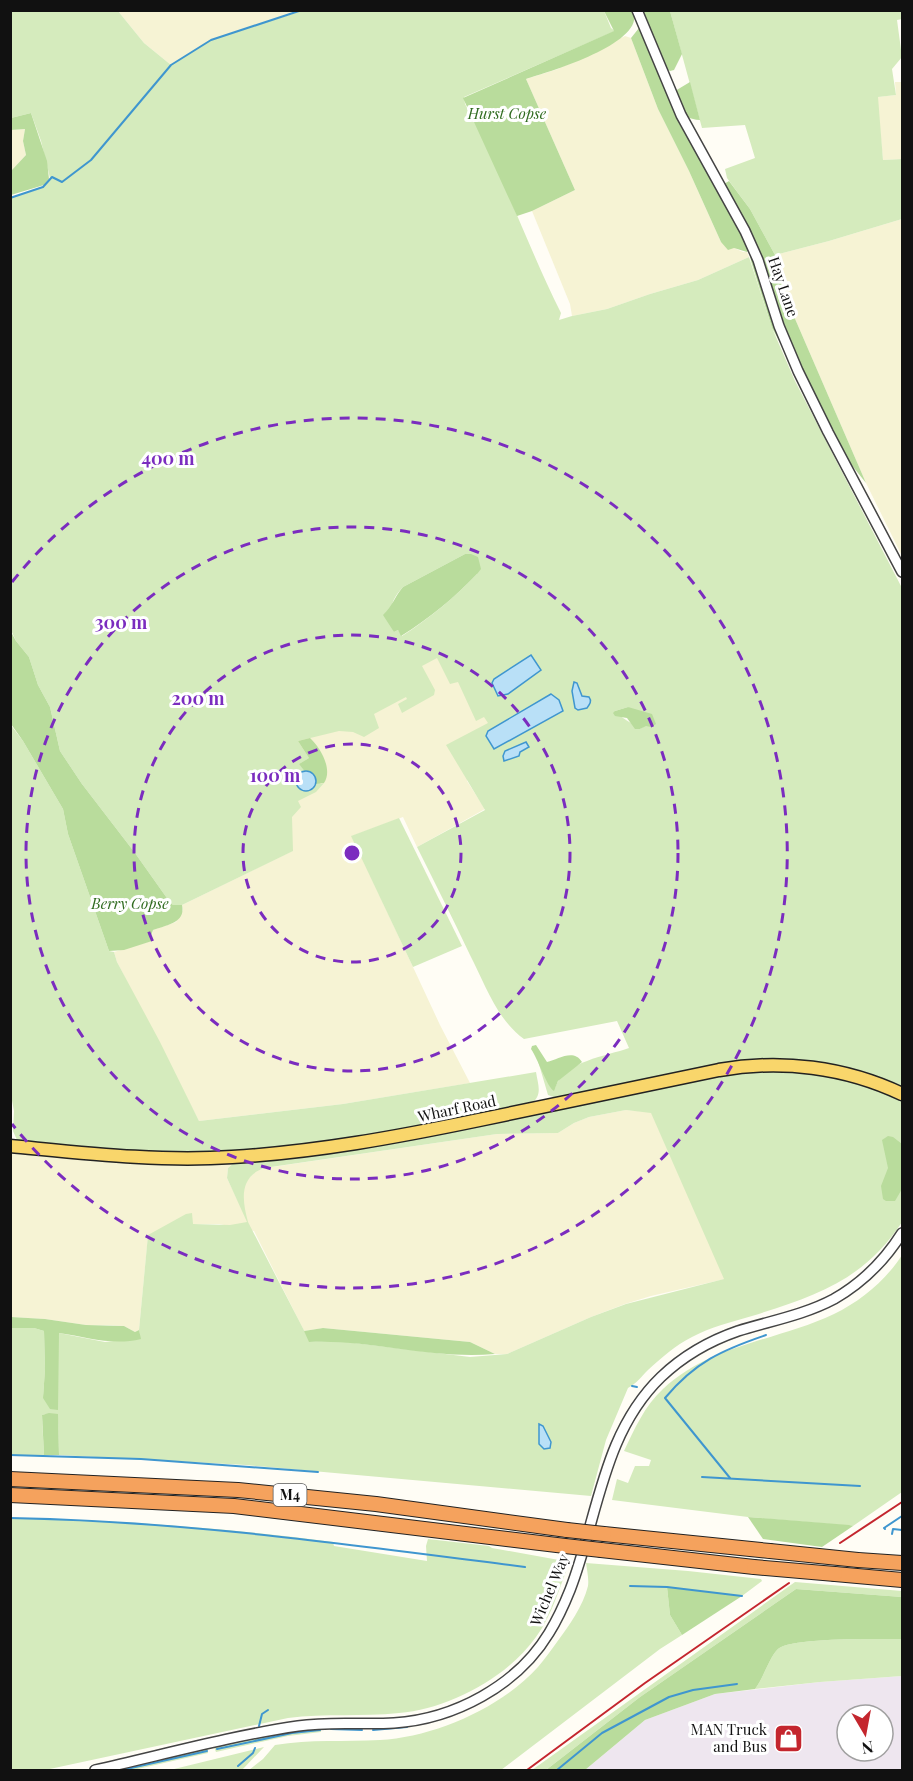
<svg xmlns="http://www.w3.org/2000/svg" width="913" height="1781" viewBox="0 0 913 1781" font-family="'Playfair Display',serif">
<rect width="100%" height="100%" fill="#fffdf5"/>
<path fill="#eee6ef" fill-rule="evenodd" d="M902,1676V1770H585L645,1720L715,1694L820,1682ZM847,1715H883V1751H847Z"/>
<g fill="#f6f3d4">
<path d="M118,11H302L211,40L171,65L144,43Z"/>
<path d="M625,36L631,38L658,109L689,171L721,242L743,252H747L749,257L698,280L650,294L607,309L572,316L570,304L532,211L575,190L526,79L558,69Z"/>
<path d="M895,82H902V159L883,160L877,97L896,95Z"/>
<path d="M25,129L23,141L26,155L11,171V130Z"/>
<path d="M902,219V556L866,483L783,291L775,255L829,241Z"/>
<path d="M536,593L467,781L485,809L417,847L403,817L352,836L440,1025L470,1083L343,1104L199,1121L117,962L114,952L151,941L153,930L176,922L183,910L182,905L292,851L282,775L298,741Z"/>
<path d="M626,1110L651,1112L725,1279L651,1296L625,1304L591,1317L507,1354H495L470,1342L323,1328L304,1331L254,1231L219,1224H193L148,1236L139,1330L135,1332L124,1326L108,1325H86L45,1319L11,1317L10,1151L235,1162L228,1168L227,1178L246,1218L243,1203V1190L247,1180L257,1170L265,1168L497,1134L558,1133L574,1123L589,1117Z"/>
</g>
<g fill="#d5ebbd" fill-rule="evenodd">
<path d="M11,11H118L144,43L171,65L211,40L302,11H604L611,28L615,31L464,97L465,104C502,172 527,245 561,313L559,320L572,316L607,309L650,294L698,280L749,257L772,328L795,381L902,588V1087L833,1064L800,1060H757L556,1098L548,1095L538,1061L555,1088C564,1061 607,1056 629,1048L617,1021L524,1039C497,1020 485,984 470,955C453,919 435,883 417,847L485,810L446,745L488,723L484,717L476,721L458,682L450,684L437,658L422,666L435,690L434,695L402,713L398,704L407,699L406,697L374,714L379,728L364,737L353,732L339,731L298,741L309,758L299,764L321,784L324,783L316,792L298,801L301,807L292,817L293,851L182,905H173L169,901L135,853L82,784L60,751L50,707L38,685L29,657L16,641L11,630V198C23,193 44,191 50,178L41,141L31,113L11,118ZM465,554L477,574C454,598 430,618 402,636L398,630L394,632C390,612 388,603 403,587ZM628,707L646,725L640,729C632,723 621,718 615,711Z"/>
<path d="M670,11H902V19L897,20L902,57L892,69L896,95L878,97L883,160L902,159V219L829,241L775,255L750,209L727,178L725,169L755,158L745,125L702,128Z"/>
<path d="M10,724L23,741L63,809L68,834L109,951L114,952L117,962L160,1042L199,1121L343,1104L536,1072C538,1085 543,1095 531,1104C445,1122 359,1142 271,1150C187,1157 101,1149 17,1140L13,1131L14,1111L10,1090Z"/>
<path d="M399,818L462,946L413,967L351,836Z"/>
<path d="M785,1070C828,1075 862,1083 902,1100V1222C864,1280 816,1296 752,1316C731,1322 711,1327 692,1337C676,1345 661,1358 648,1370C641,1377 637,1383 628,1388L606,1440L591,1496L246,1465L59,1455L58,1419L46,1414L42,1415V1418L44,1455H11L10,1328H34L44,1331L45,1369L43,1398L59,1333L105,1342L140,1338L139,1330L148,1235L186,1214L192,1213L193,1224L230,1225L247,1222L227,1178L228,1168L235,1162L380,1144L554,1111L740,1072ZM626,1110L651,1113L724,1279L626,1304L591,1317L507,1354L470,1357L338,1341L310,1342L248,1222C242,1200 239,1177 264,1168L497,1134L558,1133L574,1123L589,1117Z"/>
<path d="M902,1255V1492L853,1526L748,1517L612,1500L617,1479L628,1483L635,1466H649L651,1460L624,1451C634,1430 645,1405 663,1389C711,1344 777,1341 834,1314C861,1301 886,1280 902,1255Z"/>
<path d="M11,1518C118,1520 227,1528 333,1542L334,1546L427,1561L426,1546L428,1539L489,1546L492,1548L570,1562C559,1587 553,1614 536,1637C507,1678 448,1709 399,1713C362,1717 325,1713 288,1718L45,1770H11Z"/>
<path d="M586,1563L688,1571L761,1579L762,1581L742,1596L667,1587L670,1615L682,1635L660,1649L501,1770H249L263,1759L275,1745C310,1739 345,1742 380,1740C434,1737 501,1708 538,1667C545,1659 551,1650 557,1642C569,1626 583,1606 588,1586C589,1579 587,1570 586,1563Z"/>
<path d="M795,1582L902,1591V1597L796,1589L640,1697L546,1770H532Z"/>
<path d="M902,1639V1676L820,1682L755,1689C763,1679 770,1656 778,1649C791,1637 880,1639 902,1639Z"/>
<path d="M321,1727V1732L288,1736L216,1752L214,1747L285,1731Z"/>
<path d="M264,1747L242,1770H170Z"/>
<path d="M208,1748V1753L133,1770H110Z"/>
</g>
<g fill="#b9dc9c">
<path d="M604,11H633C647,43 549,72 526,79L575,190L532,211L517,216L463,98L614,31Z"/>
<path d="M641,11H670L682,54L674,70L670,71L664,67Z"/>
<path d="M639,28L680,125L719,192L724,184L729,181L750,209L775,255L783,291L866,483L850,463L827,427L772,328L751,261L749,250L747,252L734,248L728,250L721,242L689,171L658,109L631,38Z"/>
<path d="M690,82L700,120C679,119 681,107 675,91Z"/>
<path d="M31,113L47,161L49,179L44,185L11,195V171L26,155L23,141L25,129L11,130V118Z"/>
<path d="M465,554H471L478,557L481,569L477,574C454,598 430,618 401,636L398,630L394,632L383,615C392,607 395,596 403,587Z"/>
<path d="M10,630L16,641L29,657L38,685L50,707L60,751L82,784L135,853L169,901L173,905H182C186,923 166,925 153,930L151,936L152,941L124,950L109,951L68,834L63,809L23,741L11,724Z"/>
<path d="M628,707L652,714L656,724L651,727L646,726L640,729H635L627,718L615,716L613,713L615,711Z"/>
<path d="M310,738C321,748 333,770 324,783L315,784L299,764L309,758L298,741Z"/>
<path d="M536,1045L547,1062C558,1060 573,1048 582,1062L558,1081L554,1091C547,1087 538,1059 531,1049L532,1046Z"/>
<path d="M888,1136L893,1137L902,1144V1189L895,1201H886L883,1199L881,1186L888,1168L882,1140Z"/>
<path d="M11,1317L45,1319L86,1325L124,1326L135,1332L139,1330L141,1339C113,1346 87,1337 59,1333L58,1410L50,1409L43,1398L45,1369L44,1331L34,1328H11Z"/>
<path d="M323,1328L470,1342L495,1354C433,1360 372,1339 309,1342L304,1331Z"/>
<path d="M49,1413L58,1414L59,1455H44L42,1415Z"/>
<path d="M748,1517L849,1525L853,1526L822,1547L763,1539Z"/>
<path d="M667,1587L742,1596L682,1635L670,1615Z"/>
<path d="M796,1589L902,1597V1639C880,1639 791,1637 778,1649C770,1656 763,1679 755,1689L715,1694L645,1720L585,1770H546L640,1697Z"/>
</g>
<g fill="#b9e0f7" stroke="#3f96cf" stroke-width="1.5">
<path d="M531,655L541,670L508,694L498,696L492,683L494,679Z"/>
<path d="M574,682L577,683L582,696L589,697C592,701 590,704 587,708L578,710L575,708L572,691Z"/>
<path d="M551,694L559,700L563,711L494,749L486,736L488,731Z"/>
<path d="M526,742L529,747L520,752L519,756L504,761L503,756L505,751Z"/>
<circle cx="306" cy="781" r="10"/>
<path d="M539,1424L543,1426L551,1442L550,1448L544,1449L539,1444Z"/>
</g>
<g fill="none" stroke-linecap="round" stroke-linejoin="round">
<g stroke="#3f96cf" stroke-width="2">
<path d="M10,198L43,187L52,177L62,182L91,160L171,65L211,40L302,10"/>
<path d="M632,1386L637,1387"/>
<path d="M10,1455L141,1459L318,1472"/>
<path d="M702,1477L860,1486"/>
<path d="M730,1478L665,1398C695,1362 722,1350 766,1335"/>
<path d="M10,1518C183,1521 354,1545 525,1567"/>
<path d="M885,1529L884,1528L902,1516"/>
<path d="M892,1534L893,1529L902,1530"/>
<path d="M630,1586L667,1587L742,1596"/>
<path d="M259,1726L262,1714L268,1710"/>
<path d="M331,1729L362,1730"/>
<path d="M373,1730L407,1727"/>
<path d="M217,1749L292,1733L320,1730"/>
<path d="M238,1766L253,1753L255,1748"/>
<path d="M122,1770L207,1751"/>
<path d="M557,1770L602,1733L669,1697L693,1690L737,1684"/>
</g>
<defs>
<g id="minor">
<path d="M637,10L681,115L745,231L758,260L779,326L798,371L828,432L902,572"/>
<path d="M95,1770C162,1755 230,1736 298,1726C330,1721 362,1725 394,1723C454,1719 517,1686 549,1633C557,1620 564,1605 570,1590C598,1518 602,1434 661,1377C683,1356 709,1341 738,1331C770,1321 804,1315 834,1299C862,1283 885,1260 902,1233"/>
</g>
<path id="major" d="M10,1146C84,1153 159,1162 232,1157C316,1152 397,1137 479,1120C559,1104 639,1086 719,1070C781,1059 845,1067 902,1094"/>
<g id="highway">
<path d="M10,1479L238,1490L376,1504L567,1530"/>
<path d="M10,1495L234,1506L565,1546"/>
<path d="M604,1534L770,1551"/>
<path d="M601,1550L754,1567"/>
<path d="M858,1560L902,1563"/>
<path d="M835,1574L902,1580"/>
</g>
</defs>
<use href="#minor" stroke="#444" stroke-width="12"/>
<use href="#major" stroke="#222" stroke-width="15"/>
<use href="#highway" stroke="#222" stroke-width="16"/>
<use href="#minor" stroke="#fff" stroke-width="9"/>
<use href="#major" stroke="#f9d66b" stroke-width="12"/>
<use href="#highway" stroke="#f5a25d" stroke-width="14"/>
<g stroke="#c4262e" stroke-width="2">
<path d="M840,1543L902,1502"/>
<path d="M527,1770L645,1683L789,1583"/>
</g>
<defs>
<g id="highway-bridge">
<path d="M567,1530L604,1534"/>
<path d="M565,1546L601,1550"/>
<path d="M770,1551L858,1560"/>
<path d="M754,1567L835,1574"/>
</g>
</defs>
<use href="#highway-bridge" stroke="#222" stroke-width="16" stroke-linecap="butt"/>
<use href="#highway-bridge" stroke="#f5a25d" stroke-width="14"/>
</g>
<g fill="none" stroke="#7b2cbf" stroke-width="3" stroke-dasharray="10 8">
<circle cx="352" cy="853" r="109"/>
<circle cx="352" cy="853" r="218"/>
<circle cx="352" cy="853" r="326"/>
<path d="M12 582A435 435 0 1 1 12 1124"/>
</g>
<defs>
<symbol id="shop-square" viewBox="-11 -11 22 22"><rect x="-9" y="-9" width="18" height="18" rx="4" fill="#c4262e" stroke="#fff"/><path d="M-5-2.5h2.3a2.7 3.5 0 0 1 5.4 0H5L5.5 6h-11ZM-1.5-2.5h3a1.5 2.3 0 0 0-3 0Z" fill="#fff"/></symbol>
</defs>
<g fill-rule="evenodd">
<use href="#shop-square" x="772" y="1722" width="33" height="33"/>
</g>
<g text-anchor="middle" stroke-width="6" stroke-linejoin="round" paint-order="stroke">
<rect fill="#fff" stroke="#585858" stroke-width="1.5" x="273.5" y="1484" width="33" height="22" rx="4.5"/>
<g font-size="14" font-weight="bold" fill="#111">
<text x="290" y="1500">M4</text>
</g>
<g font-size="15" font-style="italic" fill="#2f6b1f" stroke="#fff">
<text x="507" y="119">Hurst Copse</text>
<text x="130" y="909">Berry Copse</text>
</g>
<g font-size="15" fill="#111" stroke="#fff">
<text transform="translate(783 287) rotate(71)" y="5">Hay Lane</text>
<text transform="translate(457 1109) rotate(-12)" y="5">Wharf Road</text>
<text transform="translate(550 1590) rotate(-67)" y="5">Wichel Way</text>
</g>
<g font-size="15" fill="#111" stroke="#fff" text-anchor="end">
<text x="767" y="1735">MAN Truck<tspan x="767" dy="17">and Bus</tspan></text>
</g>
</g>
<circle cx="352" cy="853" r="9" fill="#7b2cbf" stroke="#fff" stroke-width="3"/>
<g font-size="18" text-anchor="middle" font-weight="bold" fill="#7b2cbf" stroke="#fff" stroke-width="6" stroke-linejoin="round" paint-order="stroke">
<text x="168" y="465">400 m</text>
<text x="121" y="629">300 m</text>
<text x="198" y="705">200 m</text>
<text x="275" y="782">100 m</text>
</g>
<rect width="913" height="1781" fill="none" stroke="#111111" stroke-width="24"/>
<g transform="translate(865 1733) rotate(170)"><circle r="28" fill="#ffffff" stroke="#a0a0a0" stroke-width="1.5"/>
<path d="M0-4.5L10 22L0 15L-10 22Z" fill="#c4262e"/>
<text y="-9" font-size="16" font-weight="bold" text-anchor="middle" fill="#111111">N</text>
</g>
</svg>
